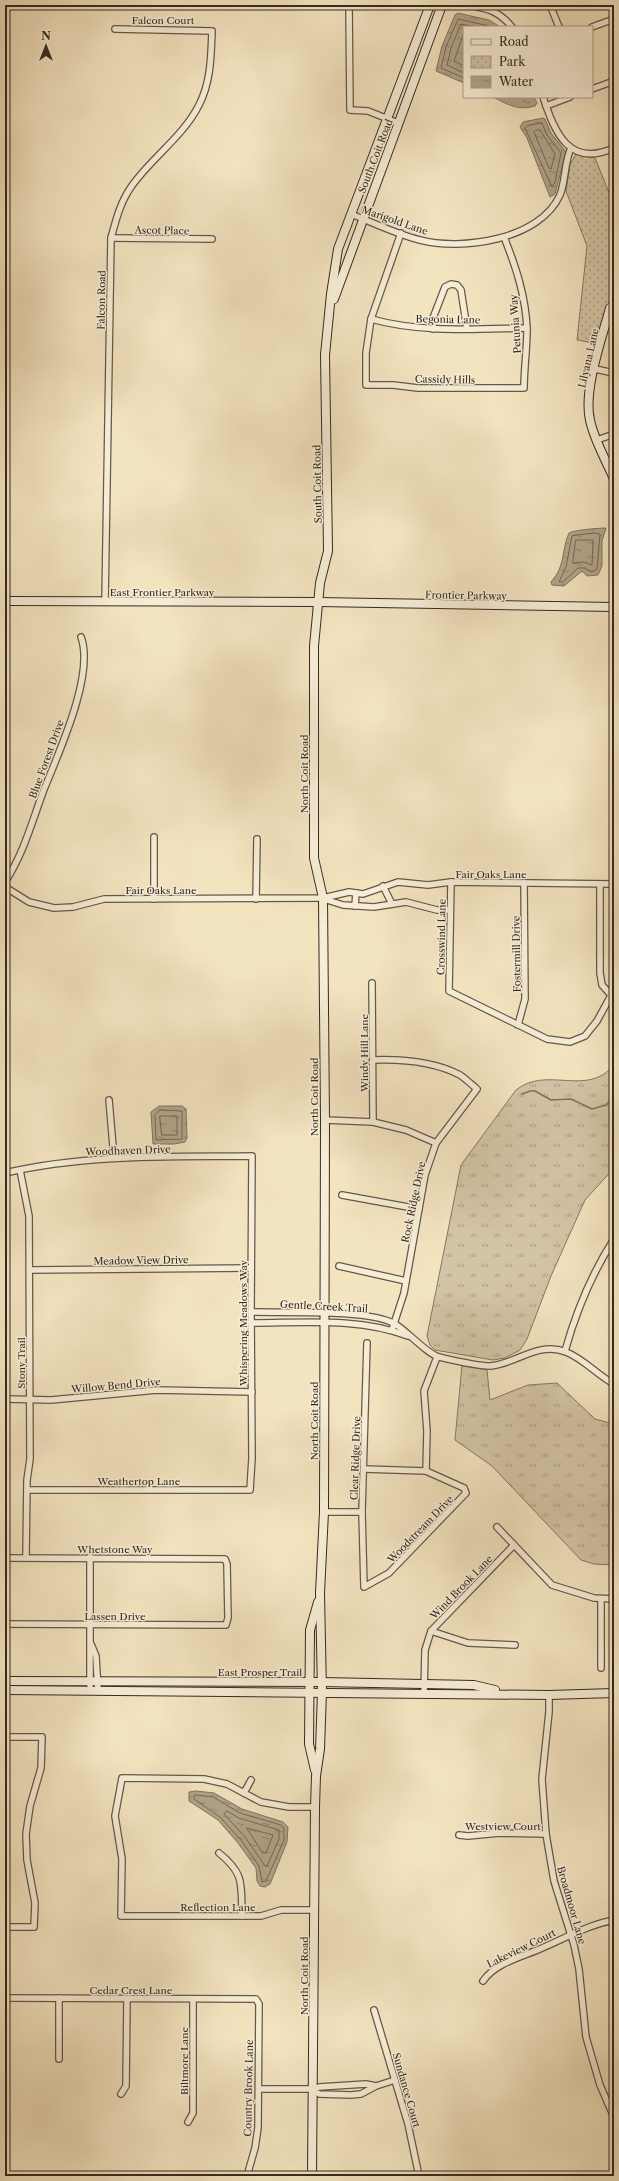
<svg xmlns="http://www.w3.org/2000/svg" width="619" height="2181" viewBox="0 0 619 2181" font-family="'Libre Caslon Text',serif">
<defs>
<pattern id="grass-tufts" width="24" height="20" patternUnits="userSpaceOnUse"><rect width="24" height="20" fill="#d3c4a5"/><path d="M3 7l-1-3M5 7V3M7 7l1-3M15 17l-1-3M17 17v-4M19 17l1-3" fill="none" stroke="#ac9f86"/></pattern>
<pattern id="park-dots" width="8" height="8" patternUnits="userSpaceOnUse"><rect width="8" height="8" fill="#d3c4a5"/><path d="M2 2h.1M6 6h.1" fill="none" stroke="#ac9f86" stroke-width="1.8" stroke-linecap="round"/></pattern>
<pattern id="water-ripples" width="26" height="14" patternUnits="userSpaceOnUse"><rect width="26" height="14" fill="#b2a58a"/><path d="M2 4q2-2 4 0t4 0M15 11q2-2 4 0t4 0" fill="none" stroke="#928770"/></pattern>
</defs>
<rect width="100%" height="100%" fill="#f3e4c0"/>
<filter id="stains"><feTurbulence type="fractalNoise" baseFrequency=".005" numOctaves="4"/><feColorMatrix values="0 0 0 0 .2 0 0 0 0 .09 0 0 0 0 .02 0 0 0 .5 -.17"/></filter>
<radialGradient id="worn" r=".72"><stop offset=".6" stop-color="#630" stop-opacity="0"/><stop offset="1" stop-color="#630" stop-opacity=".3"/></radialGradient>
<g fill="url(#grass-tufts)" stroke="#847763">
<path d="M614,1065V1168L585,1200L551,1276L527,1339L520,1350L505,1358L493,1360L435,1350L430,1345L427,1336L461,1165L516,1090C547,1065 587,1098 614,1065Z"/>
<path d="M462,1365L487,1370L490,1400L528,1385L557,1383L595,1419L614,1424V1565L594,1564L581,1560L492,1466L455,1440Z"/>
</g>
<path fill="url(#park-dots)" stroke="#847763" d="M576,154L595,158L614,205V306L608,305L599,344L577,340L587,246L566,191L570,165Z"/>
<g fill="url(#water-ripples)" stroke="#807460">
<path d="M458,13L489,20L500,27H464V83L436,71L442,46L455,15Z"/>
<path d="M493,97H534L537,103L535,106C518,111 509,105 493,97Z"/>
<path d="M543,118L545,119L551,133L566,152L555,194L550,197L527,138L520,127L523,122Z"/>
<path d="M606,528L602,541V566L598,575L587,576L582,571L564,586L552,585L551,582C566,565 561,551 569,533C574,530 600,528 606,528Z"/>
<path d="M159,1106H182L186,1109L187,1138L185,1142L174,1144H153L151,1112Z"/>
<path d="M196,1791L214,1793L242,1809L283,1822L288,1827L287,1842L270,1884L265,1887L260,1886L257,1881L256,1868L238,1843L218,1820L189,1801V1792Z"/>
</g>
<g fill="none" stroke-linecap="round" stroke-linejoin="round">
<g stroke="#736856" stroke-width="1">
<path d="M464,32L454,61L464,66"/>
<path d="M464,73L447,65L451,48L461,24L477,27"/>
<path d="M464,78L441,68L446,47L458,19L493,27"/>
<path d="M542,123L547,135L561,153L555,182L552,187L525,128L527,126Z"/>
<path d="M536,130H540L555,154L551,169L549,168L534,132Z"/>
<path d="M595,533L600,534L597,569L591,572L585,568H578L563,582H559L566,567L572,536Z"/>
<path d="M576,540H593L592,565L583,562L573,563Z"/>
<path d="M160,1110L182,1111V1139L156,1140L155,1115Z"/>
<path d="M160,1116H177V1135H162Z"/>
<path d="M196,1795L213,1797L240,1813L281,1825L284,1828V1840L266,1881L262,1882L259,1866L241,1840L220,1817L194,1799V1796Z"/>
<path d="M227,1811L239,1818L279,1830V1839L267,1866H265L245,1837L224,1814Z"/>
<path d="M247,1828L273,1835L266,1853H263Z"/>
</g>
<path stroke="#807460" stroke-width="1.5" d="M522,1094L530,1091H535L551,1100L571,1099L592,1109L606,1105L614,1096"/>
<defs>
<g id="street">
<path d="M349,5L350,110L368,111L398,123"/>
<path d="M467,5C486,8 498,10 512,27"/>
<path d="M550,5L559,27"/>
<path d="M592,27L614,19"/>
<path d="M592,89L614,81"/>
<path d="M543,97C555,133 569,168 614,148"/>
<path d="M546,106L570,97"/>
<path d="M351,214C374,223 396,234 420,240C461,251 540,240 560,195C566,180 564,163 571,148"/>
<path d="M401,233L371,319L366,353V385H393L418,388H524C524,369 527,349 527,330C526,297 516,267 504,237"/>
<path d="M111,238L212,239"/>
<path d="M371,319C421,333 475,329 527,328"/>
<path d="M433,329V318L445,287L451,284L457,285L461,290L467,329"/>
<path d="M595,369L614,373"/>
<path d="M597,440L614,434"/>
<path d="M105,602L111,238C116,220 120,203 131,187C151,158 183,137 199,105C211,82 211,56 212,31L115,29"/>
<path d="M5,882C23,855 32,822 43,792C58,754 95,675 81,637"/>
<path d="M451,882L449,991L547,1039L570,1042L585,1036L597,1021L614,990"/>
<path d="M600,884V973L602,985L611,995"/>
<path d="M383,886L392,904"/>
<path d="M5,887L29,902L54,908L73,907L104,899L323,898L349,892L363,894L398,882L428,885L451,882L614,884"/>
<path d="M154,899V837"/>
<path d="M256,899L257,839"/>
<path d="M324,899L343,905L374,907L406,902L437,910H450"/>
<path d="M355,906L356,893"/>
<path d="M372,983L373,1122"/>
<path d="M518,1025L525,999L524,883"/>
<path d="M373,1060C401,1059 435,1062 460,1075C466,1079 472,1085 477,1089L436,1143L425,1175L404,1293L392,1330"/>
<path d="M109,1100L114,1158"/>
<path d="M325,1120L373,1122L406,1130L436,1143"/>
<path d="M20,1170L29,1216L30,1459L27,1480L26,1557"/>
<path d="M5,1173C86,1154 170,1157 252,1156L251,1312L252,1458L250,1490H27"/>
<path d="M342,1195L419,1209"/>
<path d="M339,1266L406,1281"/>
<path d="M30,1270L251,1268"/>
<path d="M251,1312C283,1313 370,1309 395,1324C407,1331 427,1354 439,1357C452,1360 477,1366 490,1366C516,1364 538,1341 566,1352C584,1359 597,1375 614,1384"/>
<path d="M251,1323C303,1323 359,1317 408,1336"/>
<path d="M565,1351C576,1312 592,1273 614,1239"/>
<path d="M5,1399L51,1400L157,1390L252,1392"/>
<path d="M426,1471L427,1431L424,1391L437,1357"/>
<path d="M324,1512H362L367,1343"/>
<path d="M362,1512L364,1587L389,1573L466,1493L464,1488L426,1471L364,1469"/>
<path d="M497,1527L552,1585L594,1598L614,1599"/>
<path d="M5,1558L225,1559L227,1564L228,1618L226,1625H216L5,1624"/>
<path d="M601,1599V1668"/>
<path d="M431,1631L468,1643L515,1645"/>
<path d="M91,1644L96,1656L98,1691"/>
<path d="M90,1685V1557"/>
<path d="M424,1693L425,1650L431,1631L514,1545"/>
<path d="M549,1695V1712L542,1779L546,1834L554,1881L574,1945L579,1969L586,2037L600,2085L613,2115"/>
<path d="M5,1737H42L41,1768L30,1806L26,1834L27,1860L35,1903L34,1927H5"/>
<path d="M244,1793L251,1780"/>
<path d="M459,1835L468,1836L500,1833L546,1834"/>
<path d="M219,1853C245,1874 241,1884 242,1916"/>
<path d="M314,1910H281L261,1916H121L122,1859L115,1816L122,1778L204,1779L227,1784L261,1802L289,1807H315"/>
<path d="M483,1981C495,1963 522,1957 542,1948C566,1938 587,1925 614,1920"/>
<path d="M5,1998L256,1999L259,2004L258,2128L255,2148L247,2176"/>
<path d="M59,1998V2059"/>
<path d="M374,2010L408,2124L419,2176"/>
<path d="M376,2086L366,2084L319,2087L313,2089L319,2094L351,2095L361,2094L376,2086L395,2080"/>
<path d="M259,2089H313"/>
<path d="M121,2094L126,2086L127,1999"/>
<path d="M188,2122L193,2113V1999"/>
<path d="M154,2176H161"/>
</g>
<g id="secondary">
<path d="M334,299L442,5"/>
<path d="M610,308C602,338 583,390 590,420C594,440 606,460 614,479"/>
<path d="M5,601L318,602L614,607"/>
<path d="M5,1681L321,1682L474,1685L495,1690"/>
<path d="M5,1690L549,1695L614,1693"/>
<path d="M315,1770L309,1744L310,1630L318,1602"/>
<path d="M312,2176L315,1807L316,1776L320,1749L322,1692L320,1593L324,1512L325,1120L323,898L314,858V646L320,583L328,551L325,355L331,294L338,249L430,5"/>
</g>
</defs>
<use href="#street" stroke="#645849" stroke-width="8"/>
<use href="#secondary" stroke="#342a21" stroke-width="10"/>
<use href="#street" stroke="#f7edd6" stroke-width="5.5"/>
<use href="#secondary" stroke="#f7edd6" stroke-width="8"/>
</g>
<g text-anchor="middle" stroke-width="3" stroke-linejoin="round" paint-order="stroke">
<g font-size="10" fill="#342a21" stroke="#f7edd6">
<text x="163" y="24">Falcon Court</text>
<text transform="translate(375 156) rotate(-69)" y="4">South Coit Road</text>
<text transform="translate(395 220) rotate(19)" y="4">Marigold Lane</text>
<text transform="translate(162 230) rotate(1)" y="4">Ascot Place</text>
<text transform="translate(101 300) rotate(-89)" y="4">Falcon Road</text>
<text transform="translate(448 319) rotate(1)" y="4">Begonia Lane</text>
<text transform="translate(515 324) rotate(-94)" y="4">Petunia Way</text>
<text transform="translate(588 358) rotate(-77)" y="4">Lilyana Lane</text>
<text transform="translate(445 379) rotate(1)" y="4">Cassidy Hills</text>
<text transform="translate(317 484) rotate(-91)" y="4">South Coit Road</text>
<text x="162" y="596">East Frontier Parkway</text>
<text transform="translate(466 595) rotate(1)" y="4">Frontier Parkway</text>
<text transform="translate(46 759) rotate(-70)" y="4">Blue Forest Drive</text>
<text transform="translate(304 774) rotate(-90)" y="4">North Coit Road</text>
<text x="491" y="878">Fair Oaks Lane</text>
<text x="161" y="894">Fair Oaks Lane</text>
<text transform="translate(441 937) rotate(-89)" y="4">Crosswind Lane</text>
<text transform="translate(516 954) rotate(-91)" y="4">Fostermill Drive</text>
<text transform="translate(364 1053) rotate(-90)" y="4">Windy Hill Lane</text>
<text transform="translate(314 1097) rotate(-90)" y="4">North Coit Road</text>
<text transform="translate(128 1150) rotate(-2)" y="4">Woodhaven Drive</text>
<text transform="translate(413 1202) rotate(-78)" y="4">Rock Ridge Drive</text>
<text transform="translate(141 1260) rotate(-1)" y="4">Meadow View Drive</text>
<text transform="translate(324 1306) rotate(3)" y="4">Gentle Creek Trail</text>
<text transform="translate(243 1323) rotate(-90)" y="4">Whispering Meadows Way</text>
<text transform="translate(21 1363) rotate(-90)" y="4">Stony Trail</text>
<text transform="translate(116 1385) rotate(-5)" y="4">Willow Bend Drive</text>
<text transform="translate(314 1421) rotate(-90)" y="4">North Coit Road</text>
<text transform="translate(355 1458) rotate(-88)" y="4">Clear Ridge Drive</text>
<text x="139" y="1485">Weathertop Lane</text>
<text transform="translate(420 1529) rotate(-46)" y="4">Woodstream Drive</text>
<text x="115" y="1553">Whetstone Way</text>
<text transform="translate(461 1587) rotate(-46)" y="4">Wind Brook Lane</text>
<text x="115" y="1620">Lassen Drive</text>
<text x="260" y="1676">East Prosper Trail</text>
<text x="503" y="1830">Westview Court</text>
<text transform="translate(572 1905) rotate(74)" y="4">Broadmoor Lane</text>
<text x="218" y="1911">Reflection Lane</text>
<text transform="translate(521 1948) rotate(-26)" y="4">Lakeview Court</text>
<text transform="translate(304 1976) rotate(-90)" y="4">North Coit Road</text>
<text x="131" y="1994">Cedar Crest Lane</text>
<text transform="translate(184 2061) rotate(-90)" y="4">Biltmore Lane</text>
<text transform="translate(248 2088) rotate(-89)" y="4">Country Brook Lane</text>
<text transform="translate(407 2090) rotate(74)" y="4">Sundance Court</text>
</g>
</g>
<rect width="619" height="2181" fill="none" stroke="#f3e4c0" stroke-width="20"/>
<rect x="6" y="6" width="607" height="2169" fill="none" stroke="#342a21" stroke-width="2"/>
<rect x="10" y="10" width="599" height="2161" fill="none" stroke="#342a21"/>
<rect x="463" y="26" width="130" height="72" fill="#f7edd6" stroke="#a99f8e"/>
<rect x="471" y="39" width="20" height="6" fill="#f7edd6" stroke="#a99f8e"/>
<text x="499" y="46" font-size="12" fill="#342a21">Road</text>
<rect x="471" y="56" width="20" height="12" fill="url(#park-dots)" stroke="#a99f8e"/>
<text x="499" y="66" font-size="12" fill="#342a21">Park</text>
<rect x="471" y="76" width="20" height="12" fill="url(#water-ripples)" stroke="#a99f8e"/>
<text x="499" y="86" font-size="12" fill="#342a21">Water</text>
<g transform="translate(46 46)" stroke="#f7edd6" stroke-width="3" paint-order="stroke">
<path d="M0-3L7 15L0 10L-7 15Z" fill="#342a21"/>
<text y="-6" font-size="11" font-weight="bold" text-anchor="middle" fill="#342a21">N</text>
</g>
<rect width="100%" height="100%" filter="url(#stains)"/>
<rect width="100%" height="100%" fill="url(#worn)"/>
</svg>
